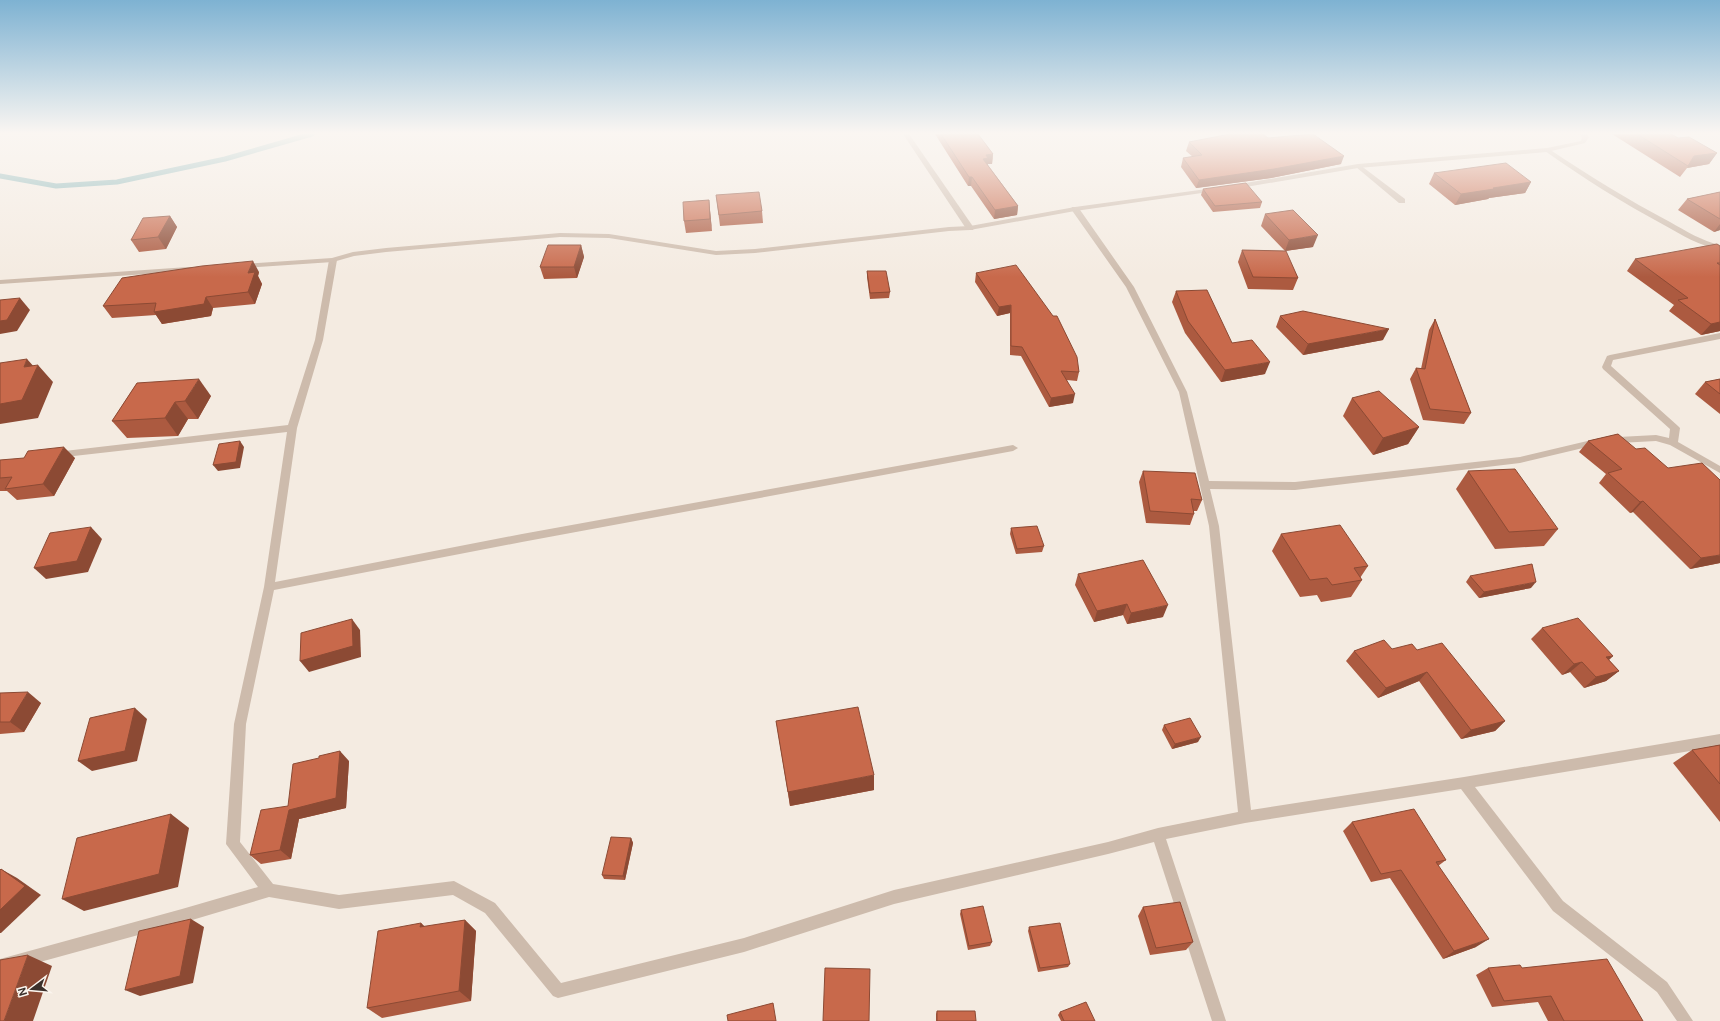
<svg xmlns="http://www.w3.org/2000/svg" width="1720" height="1021" viewBox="0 0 1720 1021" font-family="'DM Sans',sans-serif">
<rect width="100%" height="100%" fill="#f4ebe1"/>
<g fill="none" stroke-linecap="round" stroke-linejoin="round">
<path stroke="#7fb0b2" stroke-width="5" d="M0,176L56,186L117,182L225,159L312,134"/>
<g fill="#cdbbac" fill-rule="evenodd">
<path d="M903,134H909L974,228L973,230H967Z"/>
<path d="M1545,149H1549C1588,175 1628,200 1670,222C1686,231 1702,241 1720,245V249C1699,246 1682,235 1664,225C1623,203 1583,178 1545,151Z"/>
<path d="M1356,165H1360L1405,199V203H1399L1356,167Z"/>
<path d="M1072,207H1078L1134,287L1187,392L1209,481L1295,482L1520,457L1600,438L1656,435L1669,438L1670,429L1603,369L1602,367L1607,356L1610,355L1720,333V339L1613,360L1611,366L1678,426L1680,428L1678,442L1720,466V473L1670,445L1656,441L1600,444L1520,463L1295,490L1210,489L1219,526L1251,810L1464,777L1720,734V746L1475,787L1563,901L1667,982L1693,1021H1677L1657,992L1553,911L1461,789L1245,823L1166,839L1226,1021H1212L1154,842L1108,854L894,904L744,952L558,998L553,996L485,913L453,895L339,909L269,897L182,923L0,973V959L182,909L258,887L226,844L234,724L264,587L287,432L56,458L51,455L56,452L288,425L315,340L329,260L333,258L337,260L323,340L297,428L275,582L522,534L1013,445L1018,448L1013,451L522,542L274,590L246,724L240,842L273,884L339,895L454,881L495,903L561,983L744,938L894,890L1108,842L1158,828L1238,812L1209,526L1179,392L1126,287L1071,209Z"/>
</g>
<g fill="#cdbbac" fill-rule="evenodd">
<path d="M1579,134H1586L1589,137L1585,143L1547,152L1358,168L1234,189L1230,187L1234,185L1358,164L1547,148L1581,141L1582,137Z"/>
<path d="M1214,188L1216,189V191L1075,211L970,230L949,231L755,253L716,255L609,238L560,237L386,252L354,256L333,262L241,268L237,266L241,264L332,258L353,252L386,248L560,233L609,234L716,251L755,249L949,227L970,226L1075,207Z"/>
<path d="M188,267H191V271L0,284V280Z"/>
</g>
</g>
<g fill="#ac5a40">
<path d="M935,134H978L993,154L992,164H988V165L1018,206L1017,215L994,219L971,186H968Z"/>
<path d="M1612,134H1671L1678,138L1717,153L1709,164L1687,168L1680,177Z"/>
<path d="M1268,138L1341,164L1271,178L1196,188L1181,167L1183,158L1193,157L1186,151L1189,142Z"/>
<path d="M1434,173L1531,182L1525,193L1489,198L1488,199L1455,205L1429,184Z"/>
<path d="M1203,189L1262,202L1260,208L1213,212L1201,195Z"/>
<path d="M1720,192V230L1714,232L1678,210L1687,199Z"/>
<path d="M716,195L762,211L763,223L720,226Z"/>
<path d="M709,200L712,231L686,233L684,221Z"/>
<path d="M1265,214L1313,247L1285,251L1298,278L1293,290L1248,289L1238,262L1242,250L1285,251L1261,226Z"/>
<path d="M170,216L177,227L166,249L139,252L131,240Z"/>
<path d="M581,245L584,257L577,278L544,279L540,267Z"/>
<path d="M1720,246V331L1701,335L1669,311L1674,305L1627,271L1635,259Z"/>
<path d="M867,271L890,292L889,298L870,299L867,277Z"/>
<path d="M259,272L258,276L262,284L255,304L213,308L211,316L162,324L156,315L112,318L103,306Z"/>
<path d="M976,273L1079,372L1077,381L1067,380L1073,403L1049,407L1021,356L1010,355V313L997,316L975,282Z"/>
<path d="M1176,291L1232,343L1265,374L1221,382L1185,333L1172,302Z"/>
<path d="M1280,316L1383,340L1303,355L1276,327Z"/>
<path d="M1435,319L1471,413L1464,424L1423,420L1410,379L1416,368L1421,369L1429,330Z"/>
<path d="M1720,379V414L1695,394L1705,382Z"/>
<path d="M137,383L211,396L198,419H188L178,436L127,438L112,421Z"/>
<path d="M1352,398L1419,427L1408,444L1373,455L1343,416Z"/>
<path d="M1618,434L1720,563L1690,569L1633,512L1630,513L1599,483L1606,474L1579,452L1588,441Z"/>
<path d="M75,458L54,496L17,500L7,491H0V460Z"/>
<path d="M1143,471L1202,500L1197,511H1194V514L1190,525L1146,523L1139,482Z"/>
<path d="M1468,471L1558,529L1544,546L1495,549L1456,489Z"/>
<path d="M1011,528L1044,546L1042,552L1016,554L1010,534Z"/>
<path d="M1281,534L1368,566L1360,578L1362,580L1351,597L1321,602L1317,595L1300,597L1272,551Z"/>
<path d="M1078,574L1163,617L1127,624L1123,615L1094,622L1075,585Z"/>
<path d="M1470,576L1531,588L1479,598L1466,582Z"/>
<path d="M1542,628L1613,656L1609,660L1619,671L1606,681L1584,688L1570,672L1562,675L1531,639Z"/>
<path d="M1392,649L1417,650L1505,721L1495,731L1461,739L1419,681L1378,698L1346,661L1354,651Z"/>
<path d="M0,693L41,703L24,732L0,734Z"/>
<path d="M776,721L874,790L790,806Z"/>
<path d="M1164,725L1198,742L1172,749L1162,730Z"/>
<path d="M1720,745V822L1673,763L1692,750Z"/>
<path d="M349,761L346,808L299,819L291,859L261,864L250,855L288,806Z"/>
<path d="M1352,822L1446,860L1438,866L1476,947L1443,959L1390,878L1371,882L1343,831Z"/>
<path d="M631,838L633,843L625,880L604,879L602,875Z"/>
<path d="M1143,907L1193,942L1186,950L1150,955L1138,916Z"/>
<path d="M961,910L992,942L990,946L968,950L960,914Z"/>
<path d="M465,920L476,931L471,1001L382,1018L367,1008L421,923L425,927Z"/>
<path d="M1029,927L1070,964L1068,967L1038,972L1028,931Z"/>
<path d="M1488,968H1522L1643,1021H1548L1538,1002L1492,1007L1476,975Z"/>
<path d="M937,1011L976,1021H936V1014Z"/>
<path d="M1060,1012L1095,1021H1061L1058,1015Z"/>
</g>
<g fill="#8c4a34">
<path d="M1717,153L1709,164L1687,168L1694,156Z"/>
<path d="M993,154L992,164H988L987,168L983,159L986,155Z"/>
<path d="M1344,156L1341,164L1271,178L1196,188L1199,180Z"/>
<path d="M969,177H972L971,186H968Z"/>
<path d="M1531,182L1525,193L1489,198L1488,199L1455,205L1461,194L1493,188Z"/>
<path d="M709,200L710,211L712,231L710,219Z"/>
<path d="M1018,206L1017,215L994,219L995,210Z"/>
<path d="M170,216L177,227L166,249L158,237Z"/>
<path d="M1720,224V230L1714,232Z"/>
<path d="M1318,235L1313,247L1285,251L1289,240Z"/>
<path d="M581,245L584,257L577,278L574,267Z"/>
<path d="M253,261L259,272L258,276L262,284L255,304L248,292V273Z"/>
<path d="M206,297L213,308L211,316L162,324L154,312Z"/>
<path d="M20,298L30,310L17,331L0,334V321Z"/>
<path d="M1011,305L1010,313L997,316L999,307Z"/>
<path d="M1720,322V331L1701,335L1711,324Z"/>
<path d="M1389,329L1383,340L1303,355L1308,344Z"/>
<path d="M27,359L36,369L38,365L53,382L38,418L0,424V404L24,367Z"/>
<path d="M1270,362L1265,374L1221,382L1225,370Z"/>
<path d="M199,379L211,396L198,419L185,401Z"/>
<path d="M1075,394L1073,403L1049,407L1051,398Z"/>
<path d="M175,402L188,419L178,436L165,418Z"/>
<path d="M1419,427L1408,444L1373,455L1383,438Z"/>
<path d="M240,441L244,447L240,468L218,471L213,465Z"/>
<path d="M64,447L75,458L54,496L43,484Z"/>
<path d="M1643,501L1633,512L1630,513L1640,502Z"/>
<path d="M91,527L102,539L88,572L46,579L34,568Z"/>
<path d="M1720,555V563L1690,569L1701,558Z"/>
<path d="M1536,582L1531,588L1479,598L1484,592Z"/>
<path d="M1127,604L1123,615L1094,622L1097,611Z"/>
<path d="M1168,605L1163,617L1127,624L1131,613Z"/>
<path d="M352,619L360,630L361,657L309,672L300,661Z"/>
<path d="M1613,656L1601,667L1606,657Z"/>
<path d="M1582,662L1570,672L1562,675L1574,664Z"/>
<path d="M1619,671L1606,681L1584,688L1596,677Z"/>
<path d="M1427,672L1419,681L1378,698L1386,688Z"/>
<path d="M28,692L41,703L24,732L10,722Z"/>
<path d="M135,708L147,719L137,761L92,771L78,761Z"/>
<path d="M1505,721L1495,731L1461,739L1471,730Z"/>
<path d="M1201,737L1198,742L1172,749L1175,744Z"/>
<path d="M340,751L349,761L346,808L299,819L291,859L280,850L289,810Z"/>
<path d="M874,775V790L790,806L788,792Z"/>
<path d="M171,814L189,828L178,887L84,911L62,899Z"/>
<path d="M631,838L633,843L625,880L623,876Z"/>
<path d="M1,869L17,878L41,895L1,933H0V910Z"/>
<path d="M191,919L204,927L193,983L140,996L125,990Z"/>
<path d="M465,920L476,931L471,1001L459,991Z"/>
<path d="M421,923L433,935L420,927Z"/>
<path d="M1489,939L1476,947L1443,959L1454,951Z"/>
<path d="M28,955L52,966L33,1021H4Z"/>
</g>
<g fill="#c8694b" stroke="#8c4a34">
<path d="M941,134H978L993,154L986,155L988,158L983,159L1018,206L995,210L972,177H969Z"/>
<path d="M1230,134H1263L1268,138L1313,134L1344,156L1274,169L1199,180L1183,158L1202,155L1189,142Z"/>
<path d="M1637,134H1671L1678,138L1689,137L1717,153L1694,156L1688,166Z"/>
<path d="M1506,163L1531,182L1493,188L1494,189L1461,194L1434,173Z"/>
<path d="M1246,183L1262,202L1215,206L1203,189Z"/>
<path d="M759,192L762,211L719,215L716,195Z"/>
<path d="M1720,192V219L1687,199Z"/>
<path d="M709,200L710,219L684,221L683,202Z"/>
<path d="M1293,210L1318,235L1289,240L1265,214Z"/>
<path d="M170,216L158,237L131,240L143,218Z"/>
<path d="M1717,244L1720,246V263H1717L1720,265V322L1711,324L1678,300L1688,298L1635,259Z"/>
<path d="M548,245H581L574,267H540Z"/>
<path d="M1242,250L1286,251L1298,278L1253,277Z"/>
<path d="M253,261L248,273L255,272L248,292L206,297L204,304L154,312L156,303L103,306L122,278L202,266Z"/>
<path d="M1016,265L1053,316H1057L1077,357L1079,372L1061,371L1075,394L1051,398L1022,347L1011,346V305L999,307L976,273Z"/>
<path d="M867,271H886L890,292L870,293Z"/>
<path d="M1207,290L1232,343L1252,340L1270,362L1225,370L1188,321L1176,291Z"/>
<path d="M20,298L7,320L0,321V300Z"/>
<path d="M1303,311L1389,329L1308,344L1280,316Z"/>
<path d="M1435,319L1471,413L1430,409L1416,368L1425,369Z"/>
<path d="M27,359L24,367L38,365L22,400L0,404V363Z"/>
<path d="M199,379L185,401L175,402L165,418L112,421L137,383Z"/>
<path d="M1720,379V394L1705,382Z"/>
<path d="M1379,391L1419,427L1383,438L1352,398Z"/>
<path d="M1618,434L1636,449L1645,448L1668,468L1702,463L1720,480V555L1701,558L1643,501L1640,502L1608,473L1622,469L1588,441Z"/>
<path d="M240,441L236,462L213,465L219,444Z"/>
<path d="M64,447L43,484L5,489L12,477L0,478V460L24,458L28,451Z"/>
<path d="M1515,469L1558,529L1509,532L1468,471Z"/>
<path d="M1143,471L1195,473L1202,500L1191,499L1194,514L1150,511Z"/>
<path d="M1340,525L1368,566L1354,568L1362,580L1332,585L1327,578L1310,580L1281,534Z"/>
<path d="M1037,526L1044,546L1017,549L1011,528Z"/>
<path d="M91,527L77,561L34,568L50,533Z"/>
<path d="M1143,560L1168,605L1131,613L1127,604L1097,611L1078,574Z"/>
<path d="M1532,564L1536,582L1484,592L1470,576Z"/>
<path d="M1578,618L1613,656L1606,657L1619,671L1596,677L1582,662L1574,664L1542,628Z"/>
<path d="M352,619L353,646L300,661L301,633Z"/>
<path d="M1384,640L1392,649L1412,644L1417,650L1442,643L1505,721L1471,730L1427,672L1386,688L1354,651Z"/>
<path d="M28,692L10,722H0V693Z"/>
<path d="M858,707L874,775L788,792L776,721Z"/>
<path d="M135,708L125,751L78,761L90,718Z"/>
<path d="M1190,718L1201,737L1175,744L1164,725Z"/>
<path d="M1720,745V784L1692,750Z"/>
<path d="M340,751L336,798L289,810L280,850L250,855L261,810L288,806L293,764L319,758V756Z"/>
<path d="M1414,809L1446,860L1436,862L1489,939L1454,951L1401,870L1381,874L1352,822Z"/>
<path d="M171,814L159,874L62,899L77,838Z"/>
<path d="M611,837L631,838L623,876L602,875Z"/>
<path d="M1,869L25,886L0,910V870Z"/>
<path d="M1180,902L1193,942L1156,948L1143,907Z"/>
<path d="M983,906L992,942L969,946L961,910Z"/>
<path d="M191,919L180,976L125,990L139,931Z"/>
<path d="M465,920L459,991L367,1008L378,931L421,923L420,927Z"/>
<path d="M1060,923L1070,964L1040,968L1029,927Z"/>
<path d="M28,955L4,1021H0V960Z"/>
<path d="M1607,959L1643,1021H1564L1551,996L1504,1001L1488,968L1520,965L1522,968Z"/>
<path d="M825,968L870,969L869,1021H823Z"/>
<path d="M1086,1002L1095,1021H1064L1060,1012Z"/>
<path d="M773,1003L776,1021H728L727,1015Z"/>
<path d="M937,1011H975L976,1021H937Z"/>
</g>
<linearGradient id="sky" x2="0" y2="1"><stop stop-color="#7eb2d2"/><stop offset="0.48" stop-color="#faf6f2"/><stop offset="1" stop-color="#faf6f2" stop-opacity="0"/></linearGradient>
<rect width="1720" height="277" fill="url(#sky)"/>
<g transform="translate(32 989) rotate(254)" stroke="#fbf5ee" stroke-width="3" paint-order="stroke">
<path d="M0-3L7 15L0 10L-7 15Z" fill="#3b302b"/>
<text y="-6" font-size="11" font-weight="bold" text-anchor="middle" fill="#3b302b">N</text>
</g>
</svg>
